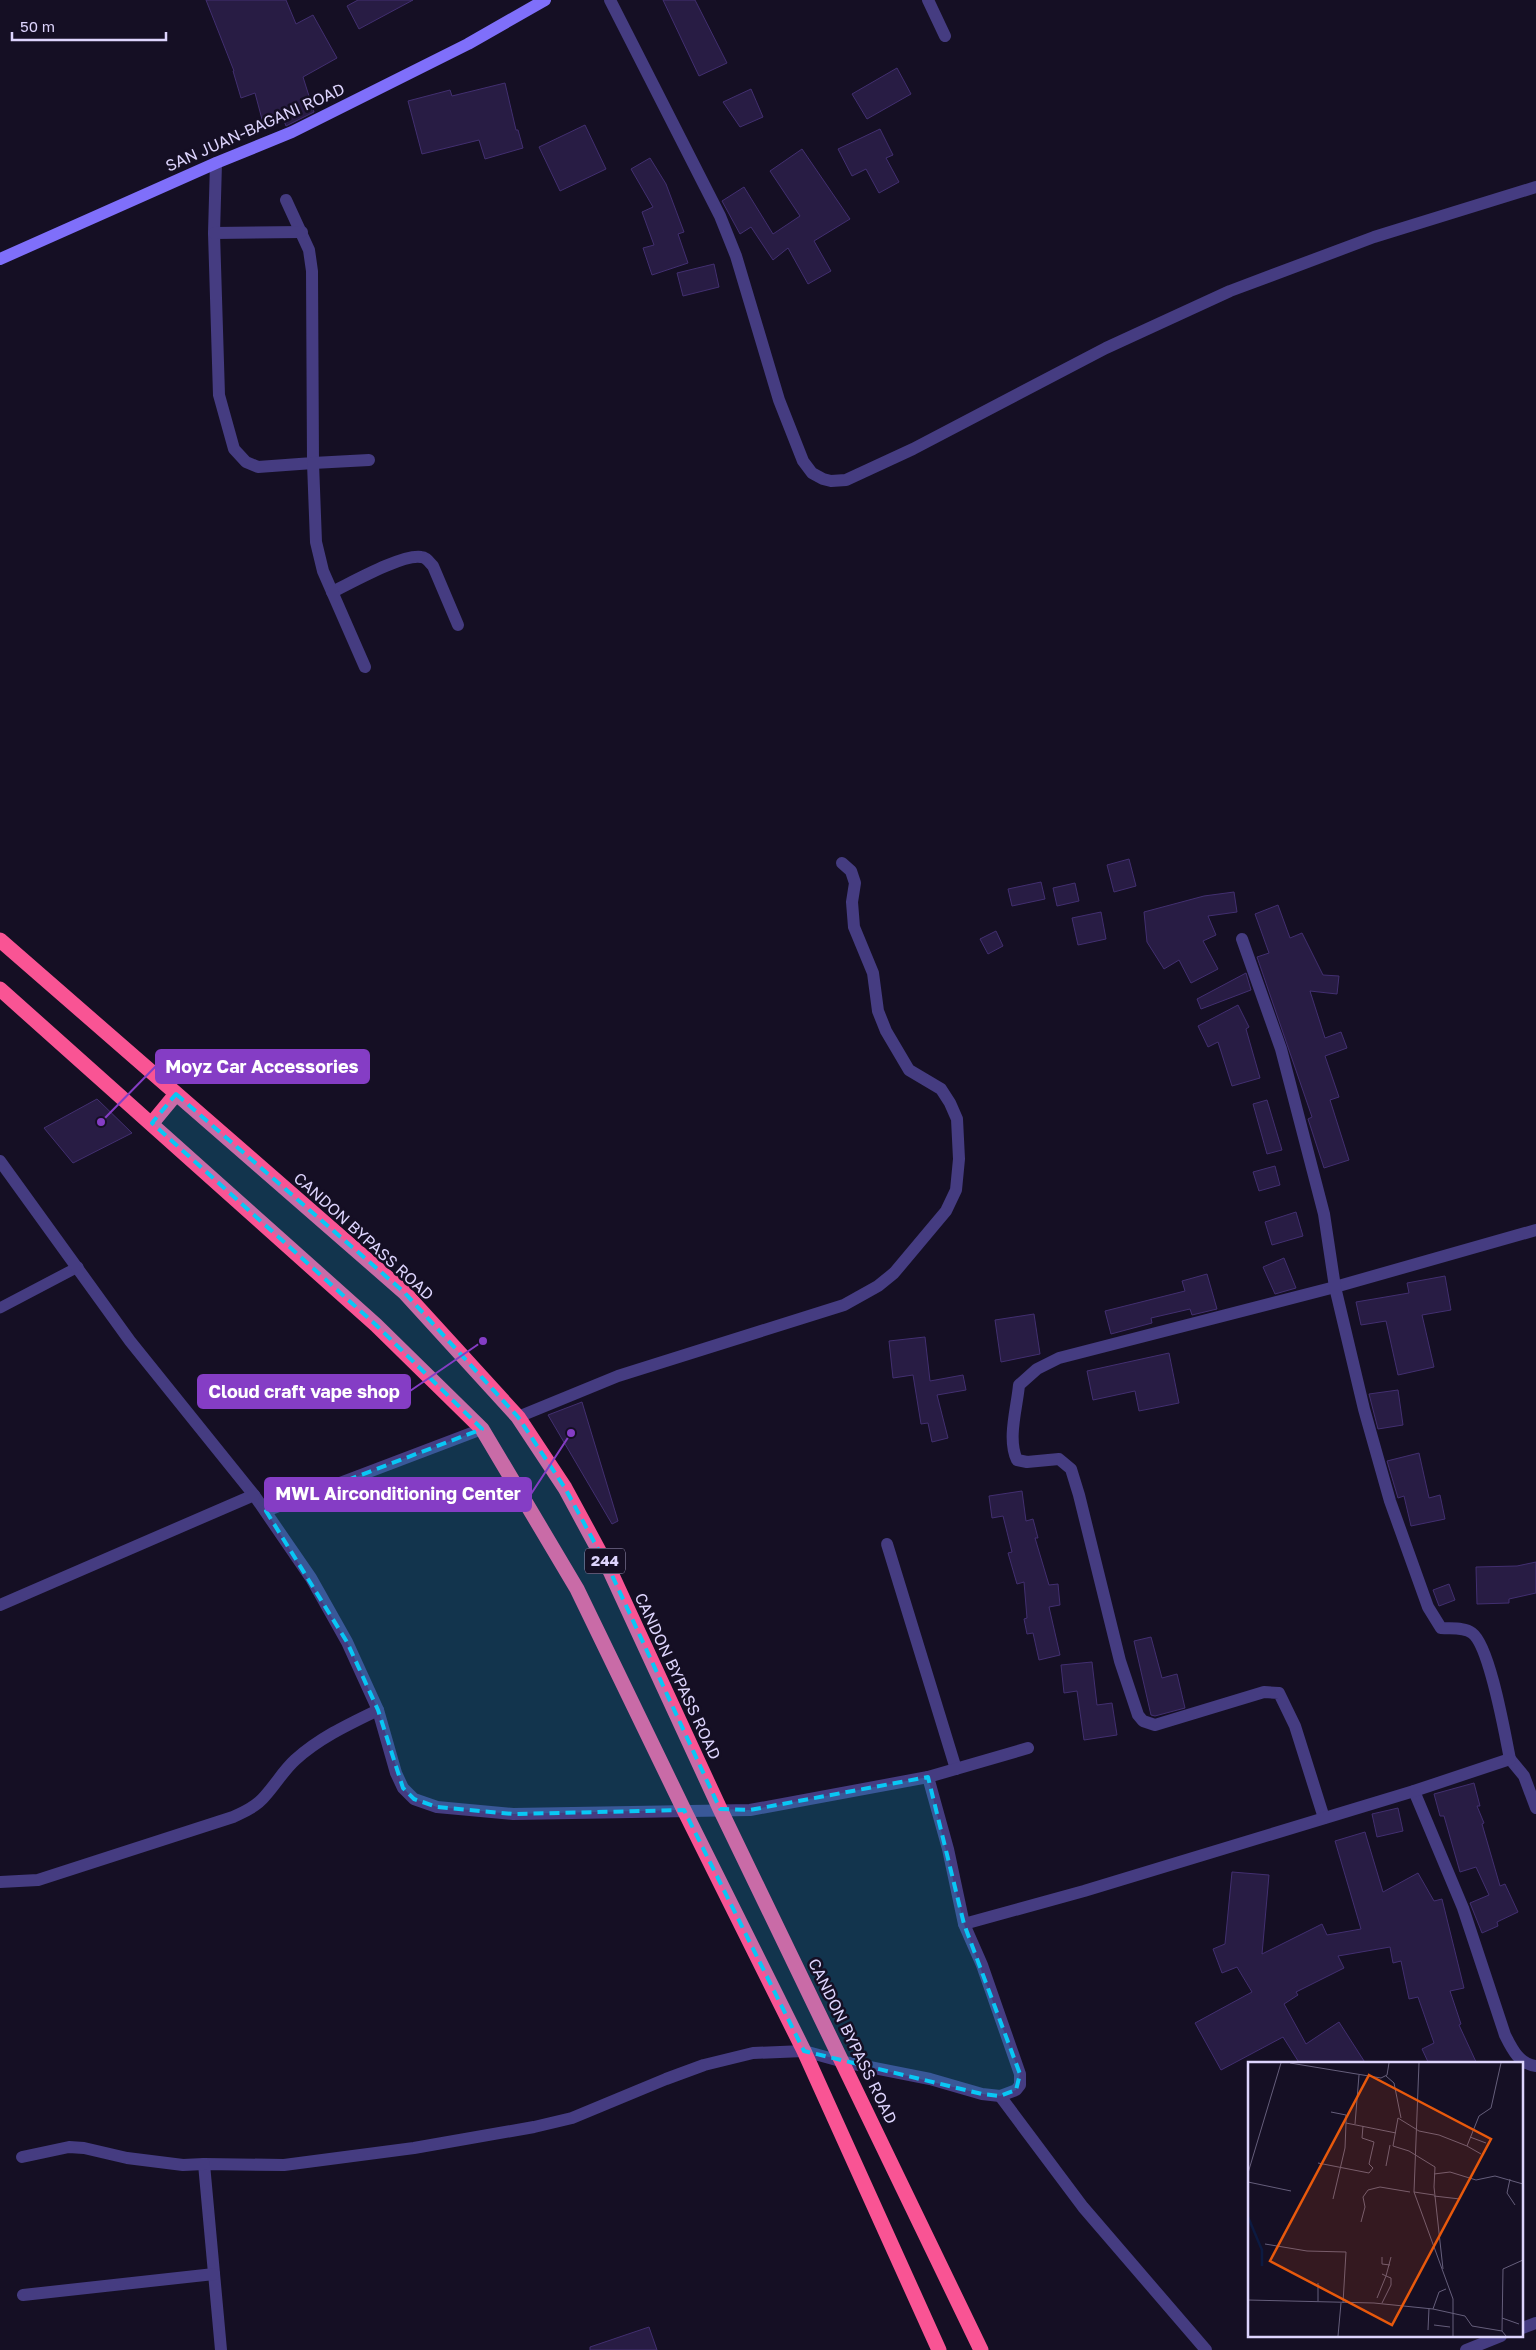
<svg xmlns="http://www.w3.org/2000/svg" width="1536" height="2350" viewBox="0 0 1536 2350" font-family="'Golos Text',sans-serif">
<rect width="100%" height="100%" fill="#150f24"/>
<g fill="#281c44" stroke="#422f70">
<path d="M206,0H286L296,24L313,15L337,58L303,77L314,112L286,126L283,118L263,123L255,93L241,98L233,71H234Z"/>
<path d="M358,0H413L359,29L347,6Z"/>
<path d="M663,0H695L727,63L699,76Z"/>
<path d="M897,68L911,94L867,119L852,94Z"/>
<path d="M505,83L516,130H518L523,148L485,159L479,140L422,154L408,101L450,90L452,96Z"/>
<path d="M751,89L763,117L740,127L723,102Z"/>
<path d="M585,125L606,169L560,191L539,147Z"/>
<path d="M880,129L893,155L886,158L899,182L879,193L866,169L852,176L838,149Z"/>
<path d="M802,149L850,219L814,241L831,271L808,284L788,248L773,260L751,227L740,234L722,201L744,187L773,234L800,216L770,171Z"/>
<path d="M650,158L666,184L684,232L678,234L688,263L652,275L643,248L654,245L642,212L653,207L631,169Z"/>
<path d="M714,264L719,287L683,296L677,273Z"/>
<path d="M1129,859L1136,886L1114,892L1107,865Z"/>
<path d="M1041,882L1045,899L1012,906L1008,889Z"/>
<path d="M1075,883L1079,901L1057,906L1053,888Z"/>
<path d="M1234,892L1237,912L1208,916L1216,935L1203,941L1218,969L1191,983L1179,960L1164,969L1147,942L1144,912L1204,896Z"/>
<path d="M1278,905L1290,938L1302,933L1323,975L1339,976L1337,994L1310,991L1325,1038L1341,1032L1347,1048L1325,1056L1339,1097L1330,1100L1349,1160L1324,1168L1308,1119L1312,1117L1257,957L1269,953L1255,914Z"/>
<path d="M1101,912L1106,939L1078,945L1072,918Z"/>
<path d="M996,931L1003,946L988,954L980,939Z"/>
<path d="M1246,973L1251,990L1201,1009L1197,999Z"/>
<path d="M1238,1005L1249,1027L1246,1029L1260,1078L1232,1086L1218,1042L1208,1047L1198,1026Z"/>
<path d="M97,1099L132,1133L73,1163L44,1128Z"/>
<path d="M1267,1100L1282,1150L1267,1154L1253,1104Z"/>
<path d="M1275,1166L1280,1185L1259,1191L1253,1172Z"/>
<path d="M1296,1212L1303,1236L1272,1245L1265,1222Z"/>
<path d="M1284,1258L1296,1288L1275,1294L1263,1267Z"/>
<path d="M1207,1274L1217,1309L1192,1315L1190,1309L1151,1318L1152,1323L1111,1334L1105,1311L1185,1291L1182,1281Z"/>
<path d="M1445,1276L1451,1310L1422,1315L1434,1367L1398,1375L1386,1321L1361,1325L1356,1302L1409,1293L1407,1283Z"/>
<path d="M1034,1314L1040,1354L1001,1362L995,1320Z"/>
<path d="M925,1337L930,1381L963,1375L966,1390L937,1395L948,1438L932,1442L928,1423L921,1424L913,1375L893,1378L889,1341Z"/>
<path d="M1169,1353L1179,1403L1139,1411L1135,1391L1093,1400L1087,1371Z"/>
<path d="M1398,1390L1403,1425L1378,1429L1369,1394Z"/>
<path d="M582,1402L618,1521L612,1524L548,1415Z"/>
<path d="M1419,1453L1429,1498L1440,1495L1445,1519L1411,1526L1404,1496L1398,1498L1387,1461Z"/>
<path d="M1022,1491L1026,1521L1033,1519L1038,1538H1035L1049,1585L1058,1584L1060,1605L1049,1607L1060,1655L1039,1660L1033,1633L1027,1634L1024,1619L1027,1618L1024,1582L1017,1584L1008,1553L1012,1552L1003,1516L992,1518L989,1496Z"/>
<path d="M1536,1562V1593L1509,1599V1603L1477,1604L1476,1567L1517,1566Z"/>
<path d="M1449,1584L1455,1600L1439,1606L1433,1590Z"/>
<path d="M1151,1637L1162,1678L1177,1674L1185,1708L1155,1716L1151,1715L1134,1641Z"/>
<path d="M1092,1662L1097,1705L1112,1703L1117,1735L1084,1740L1077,1691L1064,1693L1061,1665Z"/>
<path d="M1474,1783L1480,1806H1477L1484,1823L1482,1824L1500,1886L1505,1884L1518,1912L1497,1922L1498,1926L1482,1933L1470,1903L1489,1895L1476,1867L1460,1872L1444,1816H1440L1434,1794Z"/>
<path d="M1398,1808L1403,1831L1377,1837L1372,1814Z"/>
<path d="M1365,1832L1383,1892L1418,1873L1434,1901L1442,1899L1464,1988L1450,1991L1461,2024L1459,2025L1477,2064H1429L1422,2049L1434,2043L1418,1997L1409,1999L1401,1961L1393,1963L1390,1947L1338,1956L1344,1968L1296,1992L1298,1995L1284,2004L1306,2044L1339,2022L1366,2064H1300L1283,2037L1221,2070L1195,2023L1252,1992L1237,1967L1222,1973L1213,1949L1225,1944L1232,1872L1269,1875L1262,1954L1322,1924L1327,1935L1361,1929L1335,1841Z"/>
<path d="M649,2327L657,2350H590V2347Z"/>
</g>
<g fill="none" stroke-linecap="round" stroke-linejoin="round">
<path stroke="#453c81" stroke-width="11" d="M0,1308L78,1267"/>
<g stroke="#453c81" stroke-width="12">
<path d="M610,0L720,216L736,256L779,400L803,461L812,473L823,479L831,481L846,480L913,449L1106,348L1230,291L1374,237L1536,187"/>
<path d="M928,0L945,36"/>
<path d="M216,163L214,233L219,395L234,449L246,462L258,467L313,463L312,271L309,250L286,200"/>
<path d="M214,233L302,232"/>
<path d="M332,592C351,583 402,554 421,557C426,557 429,562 433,566L458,625"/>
<path d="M365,667L323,571L316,542L313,463L369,460"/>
<path d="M0,1161L130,1341L254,1495L311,1578L347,1642L378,1710L396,1773L403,1788L414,1799L437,1807L513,1814L750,1810L928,1777L948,1849L964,1924L982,1965L1020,2074V2085L1016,2090L1000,2096L982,2094L930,2079L844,2062L804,2051L753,2053L704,2065L666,2079L572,2118L534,2127L414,2148L284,2165L204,2164L221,2350"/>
<path d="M518,1417L618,1376L844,1305L878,1286L894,1273L946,1211L956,1190L959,1159L957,1119L950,1103L941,1089L909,1070L886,1031L878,1011L873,973L854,927L852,902L855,883L851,871L842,863"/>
<path d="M266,1511L482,1429"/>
<path d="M887,1544L956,1769"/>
<path d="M0,1605L254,1495"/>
<path d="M1510,1759L1524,1776L1536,1808"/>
<path d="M928,1777L1028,1748"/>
<path d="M1414,1791L1463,1908L1505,2035C1512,2049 1519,2064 1536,2066"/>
<path d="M1324,1818L1295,1726L1279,1693L1264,1692L1155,1725L1143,1721L1138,1715L1120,1661L1079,1495L1071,1469L1059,1459L1027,1462L1017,1460C1007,1439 1017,1408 1019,1385L1037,1369L1059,1358L1335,1287L1536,1230"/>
<path d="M0,1882L38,1880L233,1817C244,1812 257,1806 265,1796C276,1784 283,1771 295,1760C319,1738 349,1724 378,1710"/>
<path d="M964,1924L1084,1891L1414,1791L1510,1759C1505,1735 1490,1646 1472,1633C1464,1627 1451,1629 1441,1628L1428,1607L1390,1501L1364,1409L1335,1287L1324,1214L1305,1141L1281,1049L1242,939"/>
<path d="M1000,2096L1083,2207L1206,2350"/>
<path d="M22,2157L69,2147L84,2148L127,2158L183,2165L204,2164"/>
<path d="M23,2295L214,2274"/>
<path d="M1522,2328L1536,2323"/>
<path d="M1466,2350L1501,2336"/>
</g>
<path stroke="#7f6ffa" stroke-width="12" d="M0,259L216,163L292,132L468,44L545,0"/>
<g stroke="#f95494" stroke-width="15">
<path d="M0,940L404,1292L518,1417L565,1488L611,1573L720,1809L981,2350"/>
<path d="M0,989L376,1325L482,1429L577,1589L684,1810L804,2051L939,2350"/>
<path d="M152,1123L176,1094"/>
</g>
</g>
<path fill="#09c7f5" fill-opacity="0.2" stroke="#09c7f5" stroke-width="4" stroke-dasharray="10 6" stroke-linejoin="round" d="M176,1094L404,1292L518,1417L565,1488L611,1573L720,1809L750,1810L928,1777L964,1924L1020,2074L1016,2090L1000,2096L982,2094L804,2051L684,1810L513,1814L437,1807L414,1799L403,1788L378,1710L347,1642L266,1511L482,1429L376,1325L152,1123Z"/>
<g text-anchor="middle" stroke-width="5" stroke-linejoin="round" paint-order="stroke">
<rect fill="#150f24" stroke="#a199bc" stroke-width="1" x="585" y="1548.5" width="40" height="25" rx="4"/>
<g font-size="15" font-weight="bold" fill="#ddd4fd">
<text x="605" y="1566">244</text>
</g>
<g font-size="16" fill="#ddd4fd" stroke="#150f24">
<text transform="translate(255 127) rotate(-24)" y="6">SAN JUAN-BAGANI ROAD</text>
<text transform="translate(364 1236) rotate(42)" y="6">CANDON BYPASS ROAD</text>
<text transform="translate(678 1676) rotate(65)" y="6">CANDON BYPASS ROAD</text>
<text transform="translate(853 2041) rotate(64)" y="6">CANDON BYPASS ROAD</text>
</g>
</g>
<g transform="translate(1248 2062)">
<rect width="275" height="275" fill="#150f24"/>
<path fill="none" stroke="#0c1a41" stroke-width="2.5" d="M0,155L14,188V204"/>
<path fill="none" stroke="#655e7b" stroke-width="1" d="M42,1L133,16L139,13L141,1M171,1L166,130L205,237V274M138,14L146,21L153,56M83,50L98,53V61M107,62L111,13M222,75L238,81M219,84L233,92M70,101L121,111L125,106L121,102L126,80L114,76L115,64M138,104L142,83M0,111L33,1M186,112L202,110L228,118L247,114L275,122M262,117L259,131L267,143M0,120L43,129M166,130L186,133M186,134L212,137M85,137L97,86L98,61L148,71M113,160L117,145L115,135L120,128L132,125L162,130M17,182L59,189L98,190L95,241M134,195V202L142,203M195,207L186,125L187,105L161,89L145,84L150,56L171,69L191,73L219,84L231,54L243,46L253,1M134,212L138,214L143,195M129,236L138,214L143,216V223L134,241M0,238L126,241L185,247L217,254L224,264L254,269L258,274M70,239V221M185,247L191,230L198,227M254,256L271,262M186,263L202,265M180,268L181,246M254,269L255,207L275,198M90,274L93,241"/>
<path fill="#e8590c" fill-opacity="0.15" stroke="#e8590c" stroke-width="2.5" d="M121,13L243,77L144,263L22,199Z"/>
<rect width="275" height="275" fill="none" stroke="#ddd4fd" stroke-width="2.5"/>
</g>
<path fill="none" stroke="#853dc5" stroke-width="2" d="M101 1122L156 1066M483 1341L410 1391M571 1433L531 1494"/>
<g fill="#853dc5" stroke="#150f24" stroke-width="2">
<circle cx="101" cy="1122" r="5"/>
<circle cx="483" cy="1341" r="5"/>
<circle cx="571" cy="1433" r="5"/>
</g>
<g fill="#853dc5" stroke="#853dc5" stroke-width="2">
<rect x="156" y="1050" width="213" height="33" rx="5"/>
<rect x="198" y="1375" width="212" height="33" rx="5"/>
<rect x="265" y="1478" width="266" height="33" rx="5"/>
</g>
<g font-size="18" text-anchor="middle" font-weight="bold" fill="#fff">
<text x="262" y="1073">Moyz Car Accessories</text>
<text x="304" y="1398">Cloud craft vape shop</text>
<text x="398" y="1500">MWL Airconditioning Center</text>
</g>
<path d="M12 32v8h154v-8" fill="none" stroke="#ddd4fd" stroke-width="2.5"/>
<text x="20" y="32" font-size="15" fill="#ddd4fd" stroke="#150f24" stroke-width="4" paint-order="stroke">50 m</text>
</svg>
